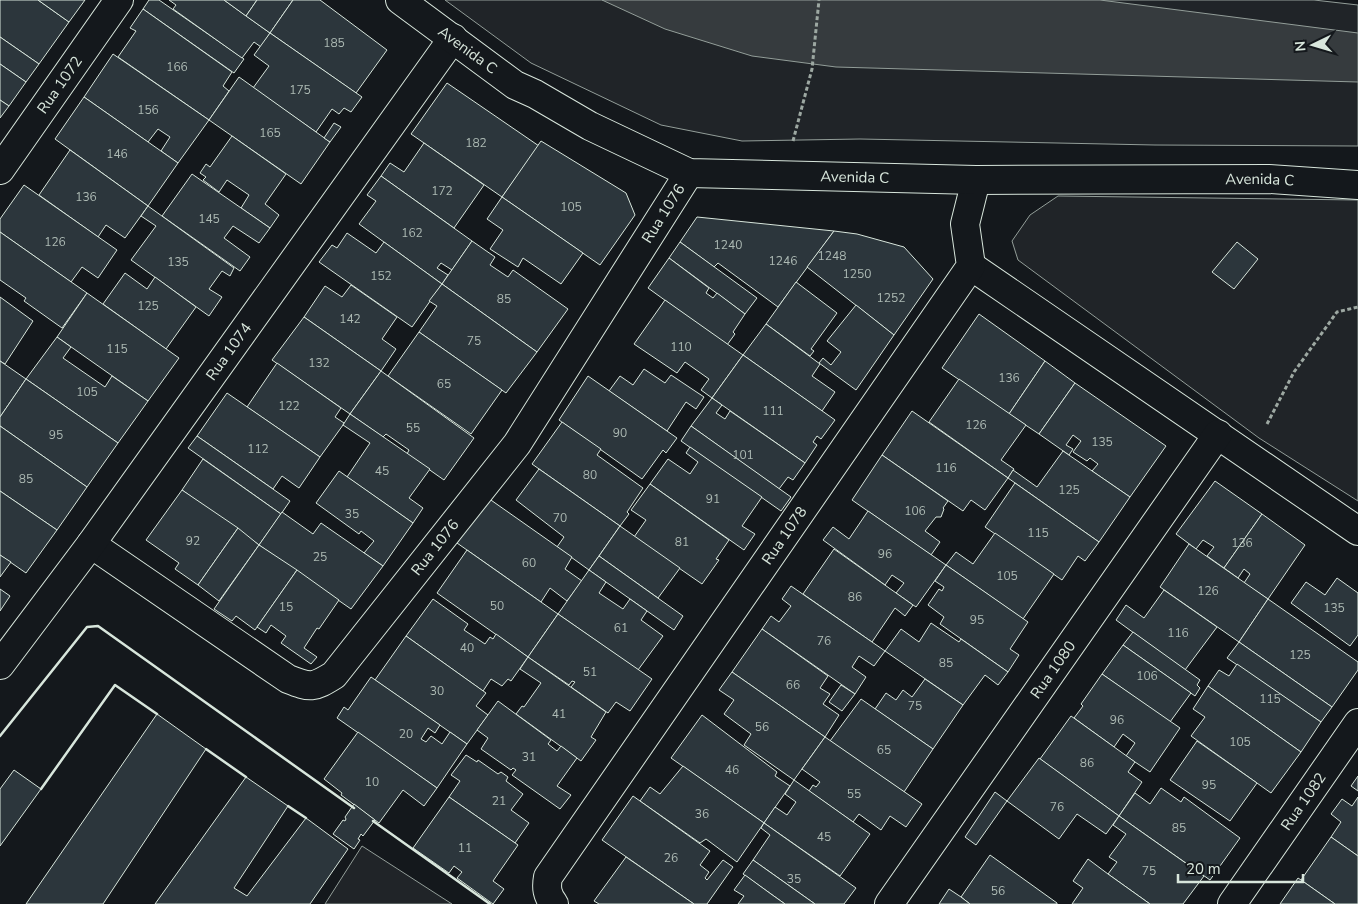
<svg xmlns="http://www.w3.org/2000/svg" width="1358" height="904" viewBox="0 0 1358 904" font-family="'Nunito Sans',sans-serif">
<rect width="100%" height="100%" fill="#14181c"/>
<g fill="#202428" stroke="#939e99">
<path d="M445,0H1314L1358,5V146L1155,145L860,139L742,141L661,125L531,63Z"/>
<path d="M1058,196L1358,200V501L1259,438L1018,260L1012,241L1030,215Z"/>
<path d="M362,846L452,904H325Z"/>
</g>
<path fill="#363b3e" stroke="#939e99" d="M602,0H1100L1358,33V82L836,67L752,56L665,29Z"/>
<g fill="#2c363c" stroke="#d8e6dc">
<path d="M0,0H38L69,22L39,64L0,37Z"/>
<path d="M38,0H85L69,22Z"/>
<path d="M149,0H159L244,59L234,73L143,9Z"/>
<path d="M169,0H224L270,33L261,47L254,42L242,58L173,9L176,5Z"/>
<path d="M224,0H257L246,16Z"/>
<path d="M257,0H293L270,33L246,16Z"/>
<path d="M293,0H320L387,50L356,93L270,33Z"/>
<path d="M143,9L232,72L223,86L229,91L209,120L118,57L136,31L130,28Z"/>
<path d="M270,33L362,97L351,112L344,108L339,114L332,109L316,132L253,88L269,66L254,55Z"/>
<path d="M0,37L39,64L26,82L0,64Z"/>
<path d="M113,54L209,120L178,163L161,151L170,137L158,129L148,142L84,97Z"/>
<path d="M0,64L26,82L9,106L0,100Z"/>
<path d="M239,77L330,142L301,184L209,120Z"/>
<path d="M447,83L539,146L502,197L411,134Z"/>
<path d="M84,97L178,163L148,206L55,139Z"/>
<path d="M0,100L9,106L0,118Z"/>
<path d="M334,123L341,127L330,142L324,138Z"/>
<path d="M232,136L286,174L265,204L279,215L270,228L241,208L249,195L227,180L219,192L203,180L206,177L200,173L206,164L210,167Z"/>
<path d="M541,141L626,193L635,215L600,265L502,197Z"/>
<path d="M424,143L484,185L454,228L381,176L390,163L404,172Z"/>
<path d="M70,150L148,206L125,238L106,225L98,237L39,195Z"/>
<path d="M192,174L270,228L259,243L233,226L224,238L250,257L240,271L162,216Z"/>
<path d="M381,176L472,241L452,270L441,263L437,268L448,275L442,284L359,224L376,201L367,195Z"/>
<path d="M24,185L117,250L98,278L82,267L71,282L0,232V219Z"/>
<path d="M502,197L583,253L561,284L523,258L518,267L490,249L503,230L487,219Z"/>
<path d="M148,206L234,268L230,276L222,271L209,289L222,297L209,316L131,260L156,226L141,216Z"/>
<path d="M697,217L834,231L778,307L718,263L714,267L680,242Z"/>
<path d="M834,231L857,234L904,247L933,279L894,335L807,267Z"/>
<path d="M0,232L87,293L62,328L24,301L26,298L0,280Z"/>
<path d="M347,233L376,253L384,242L442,284L412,327L319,262L332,245L337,248Z"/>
<path d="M472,241L495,257L490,265L508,277L513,270L568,309L537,352L442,284Z"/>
<path d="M680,242L757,298L745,314L669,258Z"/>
<path d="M1237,242L1258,259L1234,289L1212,272Z"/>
<path d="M669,258L709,288L706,293L713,298L717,293L745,314L733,332L735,334L727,345L648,288Z"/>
<path d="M125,273L147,289L155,277L196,307L166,349L103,304Z"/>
<path d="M796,282L837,313L811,349L814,351L810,356L766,324Z"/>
<path d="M442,284L537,352L506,393L419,332L437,306L429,301Z"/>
<path d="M351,285L397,317L382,339L396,349L381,371L304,317L325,286L342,297Z"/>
<path d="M87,293L179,358L148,401L57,337Z"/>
<path d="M0,297L33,321L5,364L0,361Z"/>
<path d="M665,300L743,355L712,398L701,390L709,379L685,362L677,373L634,344Z"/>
<path d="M856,305L894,335L856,390L819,363L823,358L831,365L841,352L827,341Z"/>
<path d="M979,314L1045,361L1009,414L942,368Z"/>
<path d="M304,317L381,371L350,414L272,360Z"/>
<path d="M766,324L820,364L812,376L835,392L822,411L743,355Z"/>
<path d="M419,332L502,390L471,434L388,376Z"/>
<path d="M57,337L71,347L63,358L105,387L112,376L148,401L118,443L26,379Z"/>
<path d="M743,355L835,420L821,439L817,436L813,442L817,445L805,463L712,398Z"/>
<path d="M0,361L26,379L0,417Z"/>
<path d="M1045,361L1075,383L1039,434L1009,414Z"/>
<path d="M277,363L341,408L335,417L344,423L343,425L320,457L247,407Z"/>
<path d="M644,369L665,383L671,375L704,397L696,409L686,402L667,431L609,391L620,376L633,385Z"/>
<path d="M381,371L474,438L444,480L407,454L409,450L386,434L383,437L350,414Z"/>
<path d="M588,376L677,438L666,453L663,450L642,479L559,420Z"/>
<path d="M26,379L118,443L87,487L0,426V417Z"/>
<path d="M959,379L1026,425L1001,460L1014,469L1008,478L929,422Z"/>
<path d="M1075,383L1166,446L1130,497L1092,471L1098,464L1090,458L1087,461L1073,452L1081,441L1073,435L1066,445L1073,449L1069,455L1039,434Z"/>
<path d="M227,393L320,457L299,488L282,476L273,489L197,436Z"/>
<path d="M712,398L722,405L716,413L725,419L730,411L805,463L793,480L788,477L779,489L691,426Z"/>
<path d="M912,411L1008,478L985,510L971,500L963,511L882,455Z"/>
<path d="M350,414L430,469L409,498L423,508L413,523L347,477L370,443L343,425Z"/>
<path d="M562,422L601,449L597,455L643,488L627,512L629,514L620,526L532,464Z"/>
<path d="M0,426L87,487L57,530L0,491Z"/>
<path d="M691,426L791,497L781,511L681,441Z"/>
<path d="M197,436L290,501L281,514L188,448Z"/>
<path d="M690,447L762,497L742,526L755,534L744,550L650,484L668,459L690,474L698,462L686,453Z"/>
<path d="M1063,451L1130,497L1099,542L1008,478L1013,470L1037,487Z"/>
<path d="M882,455L948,501L943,508L944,509L941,517H936L925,531L940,542L931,555L852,500Z"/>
<path d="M203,459L281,514L259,545L182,490Z"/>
<path d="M539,469L620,526L589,570L557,547L564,537L516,500Z"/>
<path d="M339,471L413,523L383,566L364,553L374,541L361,531L359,534L316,503Z"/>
<path d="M1215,481L1262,514L1224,568L1207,556L1214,547L1203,540L1196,549L1176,534Z"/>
<path d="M1015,483L1099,542L1085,561L1078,556L1062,580L985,527Z"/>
<path d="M650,484L729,540L716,559L719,560L702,584L634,537L646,520L631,510Z"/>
<path d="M182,490L238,528L198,585L175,569L179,563L146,540Z"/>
<path d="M0,491L57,530L26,573L0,555Z"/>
<path d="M488,498L572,557L565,569L582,581L567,601L550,588L541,602L457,543Z"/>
<path d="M868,511L946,565L916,607L896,593L904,583L892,575L885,585L823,540L833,527L849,539Z"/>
<path d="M282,512L313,534L321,523L383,566L351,609L259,545Z"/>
<path d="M1262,514L1305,545L1268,599L1244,583L1250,574L1244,569L1238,578L1224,568Z"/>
<path d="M620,526L680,568L658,598L599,556Z"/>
<path d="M238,528L259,545L219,601L198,585Z"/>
<path d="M995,533L1054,574L1023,619L946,565L956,552L973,564Z"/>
<path d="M1189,544L1268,599L1239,642L1160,587Z"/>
<path d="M259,545L297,570L255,630L236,616L232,621L214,609Z"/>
<path d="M834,549L913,605L905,616L895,608L872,642L803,594Z"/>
<path d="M467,550L558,614L528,657L437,593Z"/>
<path d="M0,555L11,562L0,577Z"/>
<path d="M599,556L683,616L674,630L589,570Z"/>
<path d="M946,565L1028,622L1010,649L1019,655L1008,672L940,624L944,617L928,605L939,589L942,591L944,587L935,581Z"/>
<path d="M297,570L339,600L319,629L317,628L304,648L317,657L311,664L281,643L286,636L271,625L266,633L257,627Z"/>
<path d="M589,570L606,582L599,593L623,609L630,599L647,611L641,620L663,636L638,670L558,614Z"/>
<path d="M1337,578L1358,593V635L1350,646L1291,603L1306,582L1325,595Z"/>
<path d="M791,586L885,651L874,666L859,656L852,667L866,677L855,694L762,629L771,616L779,622L791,606L782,599Z"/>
<path d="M0,589L10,596L0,611Z"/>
<path d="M1164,590L1217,627L1185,670L1116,620L1126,605L1144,618Z"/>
<path d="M433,599L468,624L464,630L485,644L490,637L493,639L496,634L528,657L511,681L508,679L502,686L491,679L483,691L406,636Z"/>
<path d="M1268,599L1358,662V670L1332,707L1239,642Z"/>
<path d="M558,614L652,679L630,711L616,702L608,713L571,687L575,682L572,681L569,685L528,657Z"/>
<path d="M931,623L959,642L961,639L1008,672L998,685L985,675L963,705L885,651L901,629L919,642Z"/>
<path d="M762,629L828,676L820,688L830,694L823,704L839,715L825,737L732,672Z"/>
<path d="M1133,632L1200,680L1197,685L1200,688L1195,696L1123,645Z"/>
<path d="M406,636L486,693L476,706L488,715L467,744L375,680Z"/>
<path d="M1239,642L1332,707L1321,722L1227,658Z"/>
<path d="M1123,645L1191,693L1170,722L1102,674Z"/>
<path d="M528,657L606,712L591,737L596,740L581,761L516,714L522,706L524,707L541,683L520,669Z"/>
<path d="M1237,664L1321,722L1301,752L1208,686L1219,670L1229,676Z"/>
<path d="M732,672L825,737L794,780L744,745L751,734L724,714L734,700L719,690Z"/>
<path d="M1102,674L1180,728L1150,772L1126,756L1135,743L1123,734L1114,747L1074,718L1083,706L1081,704Z"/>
<path d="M371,677L440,725L435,733L428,728L421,739L426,742L431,736L442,744L450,732L467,744L437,788L337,718L344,707L348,710Z"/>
<path d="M925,679L963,705L933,749L875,709L886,693L896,700L903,690L912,697Z"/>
<path d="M841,685L855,694L842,711L829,702Z"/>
<path d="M1208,686L1301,752L1271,793L1191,736L1205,717L1193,709Z"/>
<path d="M861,699L933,749L904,792L830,741Z"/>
<path d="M498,701L551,740L548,744L557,751L561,746L577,758L557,786L571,795L560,809L512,775L516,770L513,768L511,770L481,749L488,738L477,730Z"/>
<path d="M157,714L206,749L103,904H26Z"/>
<path d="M702,715L777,772L775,776L790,786L764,823L671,758Z"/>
<path d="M1071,716L1135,762L1128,772L1142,782L1119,816L1040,759Z"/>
<path d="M358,732L437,788L424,806L403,790L379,823L341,795L342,793L324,779Z"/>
<path d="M825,737L922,804L906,827L890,816L881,830L859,814L853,822L809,791L813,785L816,787L820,782L802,769Z"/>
<path d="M1197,741L1257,783L1230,821L1170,780Z"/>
<path d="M466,755L477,762L478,760L498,774L501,772L508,777L506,781L523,794L511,810L529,823L515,843L449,797L460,781L451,775Z"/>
<path d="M1039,758L1119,816L1106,834L1077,814L1059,839L1007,801Z"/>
<path d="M683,766L764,823L737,862L706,839L700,843L640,801L650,787L660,794Z"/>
<path d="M14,770L41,789L0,846V789Z"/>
<path d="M1358,776V791L1351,786Z"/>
<path d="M246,777L288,806L234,888L247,896L306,818L348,849L310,904H155Z"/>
<path d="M794,780L870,834L840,876L764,823L775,807L787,815L796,802L785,794Z"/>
<path d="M1161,788L1181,802L1184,797L1240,838L1210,880L1119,816L1135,793L1150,804Z"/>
<path d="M995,792L1007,801L976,845L965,837Z"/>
<path d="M633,796L710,851L700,865L709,872L705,878L707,880L723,860L733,867L707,904H694L602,840Z"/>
<path d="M449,797L518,845L493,881L504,889L493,904L457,878L462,872L454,866L449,873L413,848Z"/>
<path d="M1358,797V856L1331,837L1341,822L1331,814L1342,799L1352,806Z"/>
<path d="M354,804L375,820L363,836L361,834L358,839L360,840L354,849L333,834L343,820L345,821L346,819L345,817Z"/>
<path d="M1119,816L1204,876L1183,904H1150L1108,874L1117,862L1109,857L1126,834L1113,825Z"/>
<path d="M764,823L856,888L844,904H815L753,860L770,835L761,828Z"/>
<path d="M1331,837L1358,856V904H1335L1301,880Z"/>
<path d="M990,855L1057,903V904H970L961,897Z"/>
<path d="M626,857L694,904H599L594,901Z"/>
<path d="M1088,859L1108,874L1150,904H1072L1083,888L1073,881Z"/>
<path d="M753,860L815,904H785L743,874Z"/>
<path d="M745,875L771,894L785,904H738L744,896L734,890Z"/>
<path d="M1298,878L1301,880L1335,904H1280Z"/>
<path d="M949,889L961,897L970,904H939Z"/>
</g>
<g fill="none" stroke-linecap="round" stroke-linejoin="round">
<defs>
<g id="street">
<path id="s1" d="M0,170L119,0"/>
<path d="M971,266L1358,531"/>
<path id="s2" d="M91,544L288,679C311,688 313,688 334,675L517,444L689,173"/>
<path id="s3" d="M0,665L91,544L453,38"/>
<path id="s4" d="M554,904C547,895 546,888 548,877L971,266L965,224L976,180"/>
<path id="s5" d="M889,904L1218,434"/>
<path id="s6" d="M1232,904L1358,723"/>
</g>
<g id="secondary">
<path id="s7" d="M400,0L515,85L535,94L590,126L689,173L976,180L1269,179L1358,185"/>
</g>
</defs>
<use href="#street" stroke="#d8e6dc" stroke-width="30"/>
<use href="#secondary" stroke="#d8e6dc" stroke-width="30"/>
<g stroke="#9da8a2" stroke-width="3" stroke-dasharray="4 2.5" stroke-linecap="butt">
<path d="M793,141L812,69L819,0"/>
<path d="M1267,424L1294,372L1337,312L1358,307"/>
</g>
<use href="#street" stroke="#14181c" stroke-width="28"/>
<use href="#secondary" stroke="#14181c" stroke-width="28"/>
<g stroke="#d8e6dc" stroke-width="2.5">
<path d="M0,736L87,627L98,626L354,808"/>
<path d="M206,749L246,777"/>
<path d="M41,789L115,685L157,714"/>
<path d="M288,806L306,818"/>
<path d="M373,821L490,904"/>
</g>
</g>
<g text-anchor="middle" stroke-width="4" stroke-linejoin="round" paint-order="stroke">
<g font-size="12" fill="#adbab4">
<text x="334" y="47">185</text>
<text x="177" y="71">166</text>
<text x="300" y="94">175</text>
<text x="148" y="114">156</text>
<text x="270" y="137">165</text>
<text x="476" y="147">182</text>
<text x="117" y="158">146</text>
<text x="442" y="195">172</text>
<text x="86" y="201">136</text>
<text x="571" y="211">105</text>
<text x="209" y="223">145</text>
<text x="412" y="237">162</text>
<text x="55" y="246">126</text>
<text x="728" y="249">1240</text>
<text x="832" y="260">1248</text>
<text x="783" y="265">1246</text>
<text x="178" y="266">135</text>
<text x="857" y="278">1250</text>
<text x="381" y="280">152</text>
<text x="891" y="302">1252</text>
<text x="504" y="303">85</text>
<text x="148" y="310">125</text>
<text x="350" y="323">142</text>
<text x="474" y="345">75</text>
<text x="681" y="351">110</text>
<text x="117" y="353">115</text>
<text x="319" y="367">132</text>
<text x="1009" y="382">136</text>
<text x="444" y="388">65</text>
<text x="87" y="396">105</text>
<text x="289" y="410">122</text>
<text x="773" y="415">111</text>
<text x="976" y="429">126</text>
<text x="413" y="432">55</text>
<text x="620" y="437">90</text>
<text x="56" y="439">95</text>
<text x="1102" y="446">135</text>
<text x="258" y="453">112</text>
<text x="743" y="459">101</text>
<text x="946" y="472">116</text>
<text x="382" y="475">45</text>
<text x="590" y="479">80</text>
<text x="26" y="483">85</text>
<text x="1069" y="494">125</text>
<text x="713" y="503">91</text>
<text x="915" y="515">106</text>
<text x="352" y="518">35</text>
<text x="560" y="522">70</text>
<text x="1038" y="537">115</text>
<text x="193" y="545">92</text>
<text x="682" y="546">81</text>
<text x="1242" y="547">136</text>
<text x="885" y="558">96</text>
<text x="320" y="561">25</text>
<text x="529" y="567">60</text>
<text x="1007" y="580">105</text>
<text x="1208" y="595">126</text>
<text x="855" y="601">86</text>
<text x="497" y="610">50</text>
<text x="286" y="611">15</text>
<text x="1334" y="612">135</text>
<text x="977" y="624">95</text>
<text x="621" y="632">61</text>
<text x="1178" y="637">116</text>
<text x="824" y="645">76</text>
<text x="467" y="652">40</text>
<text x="1300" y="659">125</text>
<text x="946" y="667">85</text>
<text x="590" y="676">51</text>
<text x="1147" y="680">106</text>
<text x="793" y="689">66</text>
<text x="437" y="695">30</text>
<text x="1270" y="703">115</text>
<text x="915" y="710">75</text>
<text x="559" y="718">41</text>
<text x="1117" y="724">96</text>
<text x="762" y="731">56</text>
<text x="406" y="738">20</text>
<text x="1240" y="746">105</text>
<text x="884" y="754">65</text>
<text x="529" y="761">31</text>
<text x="1087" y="767">86</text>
<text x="732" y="774">46</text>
<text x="372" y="786">10</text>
<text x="1209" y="789">95</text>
<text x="854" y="798">55</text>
<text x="499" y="805">21</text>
<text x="1057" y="811">76</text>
<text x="702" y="818">36</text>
<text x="1179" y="832">85</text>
<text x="824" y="841">45</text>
<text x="465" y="852">11</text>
<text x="671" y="862">26</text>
<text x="1149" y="875">75</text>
<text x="794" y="883">35</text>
<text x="998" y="895">56</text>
</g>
<g font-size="15" fill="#d8e6dc" stroke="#14181c">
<text dy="5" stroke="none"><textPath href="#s7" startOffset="84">Avenida C</textPath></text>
<text dy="5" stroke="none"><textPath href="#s1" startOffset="104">Rua 1072</textPath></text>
<text dy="5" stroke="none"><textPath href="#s7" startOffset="504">Avenida C</textPath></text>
<text dy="5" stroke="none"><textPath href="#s7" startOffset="909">Avenida C</textPath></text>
<text dy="5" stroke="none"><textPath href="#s2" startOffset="856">Rua 1076</textPath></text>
<text dy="5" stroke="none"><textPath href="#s3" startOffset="388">Rua 1074</textPath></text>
<text dy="5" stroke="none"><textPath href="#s4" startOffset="444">Rua 1078</textPath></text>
<text dy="5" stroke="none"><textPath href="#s2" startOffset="451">Rua 1076</textPath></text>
<text dy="5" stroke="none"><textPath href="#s5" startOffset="286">Rua 1080</textPath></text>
<text dy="5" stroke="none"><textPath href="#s6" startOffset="125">Rua 1082</textPath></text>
</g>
</g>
<g transform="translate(1313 45) rotate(265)" stroke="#14181c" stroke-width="4" paint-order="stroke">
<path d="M0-4L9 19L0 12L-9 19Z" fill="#d8e6dc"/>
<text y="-8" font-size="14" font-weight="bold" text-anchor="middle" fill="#d8e6dc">N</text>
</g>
<path d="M1178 874v8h125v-8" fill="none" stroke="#d8e6dc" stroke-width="2.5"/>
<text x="1186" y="874" font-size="15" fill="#d8e6dc" stroke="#14181c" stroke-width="4" paint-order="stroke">20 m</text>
</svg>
